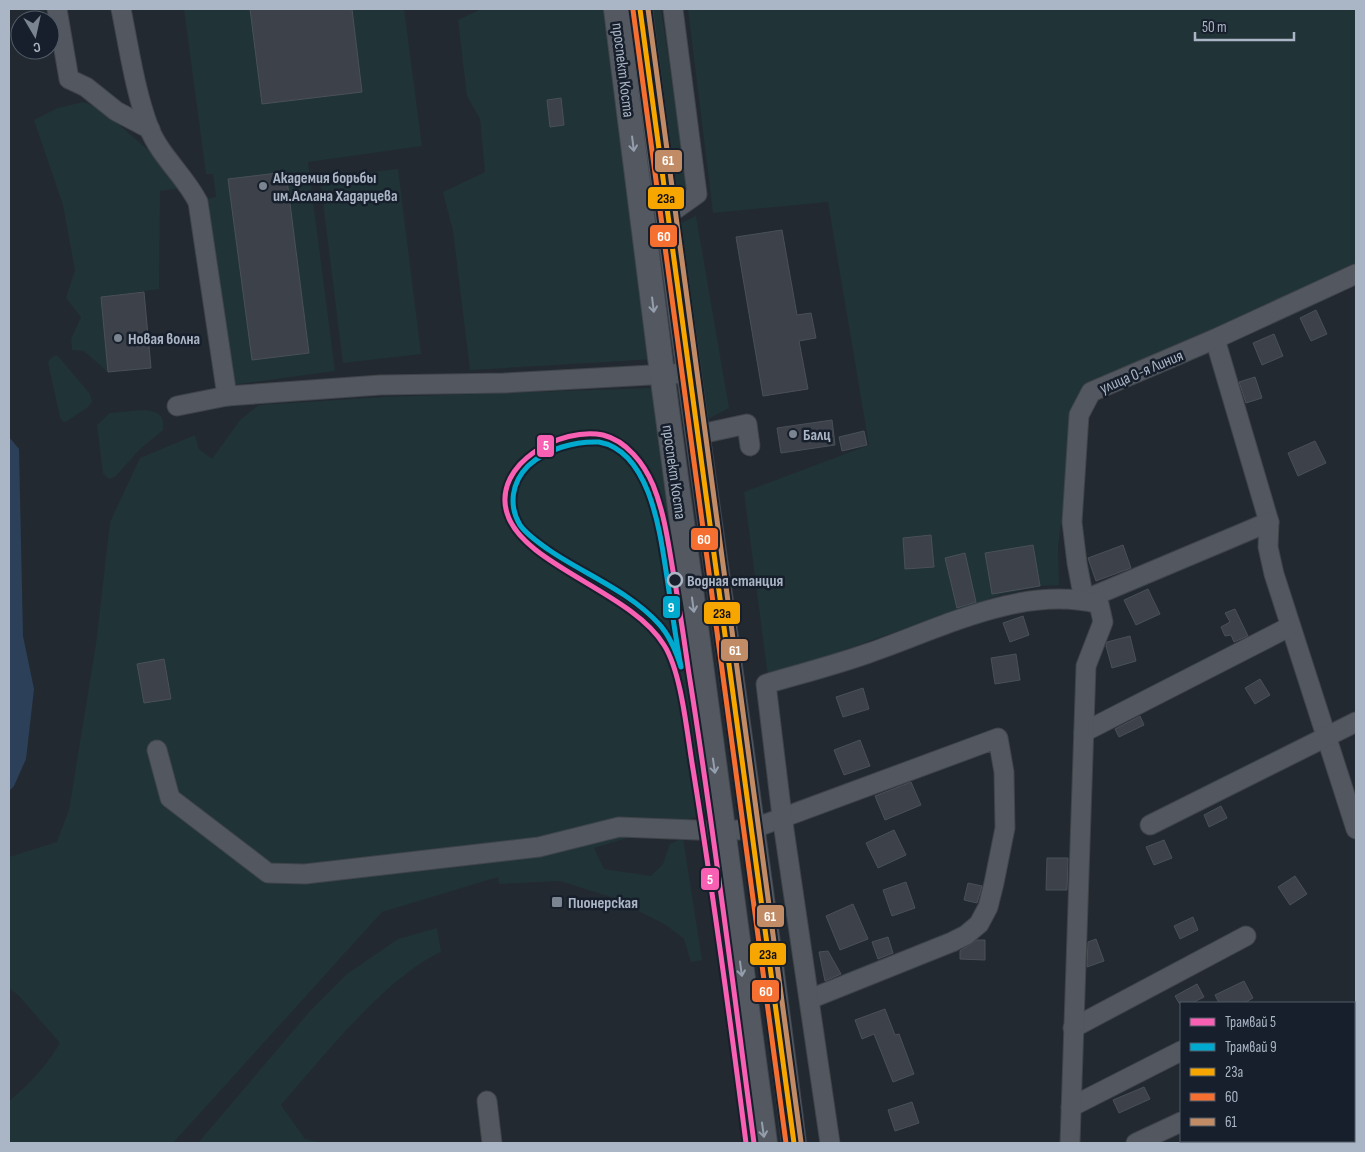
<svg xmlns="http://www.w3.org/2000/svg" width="1365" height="1152" viewBox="0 0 1365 1152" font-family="'Sofia Sans Condensed',sans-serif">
<rect width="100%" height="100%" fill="#232930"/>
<g fill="#203336">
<path d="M184,9H404L422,146L308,162L335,371L231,385L206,199L216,197L213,174H206Z"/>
<path d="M481,9H610L656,359L470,370L453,231L443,192L485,172L480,119L467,96L458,20Z"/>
<path d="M648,9H661L687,184V191L680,195L674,193Z"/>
<path d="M688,9H1356V268L1078,398L1058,547L1059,585L1040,586L1000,595L768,677L744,492L869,445L828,202L713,213Z"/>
<path d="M83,102L100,108L190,187L160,191L159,289L101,297L108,372L84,351L72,350L71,339L81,317L66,298L75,270L63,205L34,120L58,108Z"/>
<path d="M398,169L421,354L343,363L320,178Z"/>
<path d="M696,216L729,408L710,418L704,416L677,225Z"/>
<path d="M57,355L90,394L92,402L88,407L66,422L62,421L60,417L48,362L51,358Z"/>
<path d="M653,388L706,814L594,848L604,869L651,876L663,864L670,844L683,838L702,960L691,962L684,939L666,925L611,897L560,881L499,884L498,877L382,912L173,1143H9V1101C30,1084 46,1066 60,1043L20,997L9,988V857L57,842L69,810L96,644L110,522L140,458L195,435L199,449L212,459L240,420L259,405L384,397Z"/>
<path d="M142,410C156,411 165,413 163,430L140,449L115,477L109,479L103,473L97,425L110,413Z"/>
<path d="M437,928L441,952C387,976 321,1059 281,1105L305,1139L323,1143H198L310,1011L347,974L398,939Z"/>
</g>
<path fill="#2c4059" d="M9,437L19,449L23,636L34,689L26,759L14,786L9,791Z"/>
<g fill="#3d424a" stroke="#4a5058">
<path d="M250,9H352L362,92L262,104Z"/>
<path d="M561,98L564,125L550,127L547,100Z"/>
<path d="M286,172L309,353L252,360L228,179Z"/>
<path d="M782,230L797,315L811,313L816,338L799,341L808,389L763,396L736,237Z"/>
<path d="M144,292L151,368L108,372L101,297Z"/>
<path d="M1316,310L1327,334L1311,341L1300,318Z"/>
<path d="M1274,334L1283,356L1262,365L1253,343Z"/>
<path d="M1255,377L1262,398L1246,403L1239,382Z"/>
<path d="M832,420L835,445L781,453L777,428Z"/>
<path d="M864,431L867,445L842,451L839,437Z"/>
<path d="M1315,441L1326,463L1298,476L1288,453Z"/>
<path d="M931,535L934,567L905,569L903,538Z"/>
<path d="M1033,545L1040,586L992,594L985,553Z"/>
<path d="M1123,545L1131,568L1096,581L1088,558Z"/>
<path d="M965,553L976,602L957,608L945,558Z"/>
<path d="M1148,589L1160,614L1136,625L1124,600Z"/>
<path d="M1235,609L1248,636L1234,642L1231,635L1225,636L1221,627L1230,622L1225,613Z"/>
<path d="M1023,616L1029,635L1010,642L1003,623Z"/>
<path d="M1130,636L1136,661L1112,668L1106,646L1107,642Z"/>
<path d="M1016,654L1020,680L995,684L991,658Z"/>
<path d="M164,659L171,699L144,703L137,664Z"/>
<path d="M1260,679L1270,695L1255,704L1245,688Z"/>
<path d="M863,688L869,709L843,717L836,697Z"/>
<path d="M1140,716L1144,725L1119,737L1115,729Z"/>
<path d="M860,740L870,766L844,775L834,750Z"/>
<path d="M911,782L921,805L885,820L875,796Z"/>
<path d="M1221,806L1227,818L1209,827L1204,815Z"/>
<path d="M894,830L906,855L878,868L866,843Z"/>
<path d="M1164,840L1172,858L1154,865L1146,847Z"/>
<path d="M1047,858H1068L1067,890H1046Z"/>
<path d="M1295,876L1307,894L1290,905L1278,887Z"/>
<path d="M906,882L915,908L892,916L883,890Z"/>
<path d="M968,883L982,886L977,903L964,900Z"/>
<path d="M853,904L868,939L840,950L826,916Z"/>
<path d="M1193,917L1198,930L1180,939L1174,926Z"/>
<path d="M888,937L893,953L878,959L872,942Z"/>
<path d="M1096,939L1104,961L1087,967L1088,942Z"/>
<path d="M977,940H985V960L960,959V951Z"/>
<path d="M828,951L841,974L825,981L819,952Z"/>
<path d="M1244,981L1253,998L1244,1003H1219L1215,995Z"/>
<path d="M1197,984L1204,997L1192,1003H1179L1175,996Z"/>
<path d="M885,1009L895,1035L899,1034L914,1074L893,1082L874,1034L862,1039L855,1020Z"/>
<path d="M1144,1087L1150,1099L1119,1113L1113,1100Z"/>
<path d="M912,1102L919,1123L895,1131L888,1110Z"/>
</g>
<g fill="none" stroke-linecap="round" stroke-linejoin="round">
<defs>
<g id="minor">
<path d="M57,9L69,79L86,87L116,111L150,129"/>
<path d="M121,9C129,48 135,91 149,128C160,156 185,176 198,202L227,396"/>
<path d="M666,216L697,194L673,9"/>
<path d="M1215,339L1269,522L1268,547L1274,574L1356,829"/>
<path d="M177,406L227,396L380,385L504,383L688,373"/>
<path d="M696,435L747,424L750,446"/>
<path d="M1084,600L1077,563L1072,522L1079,415L1091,392L1215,339L1356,274"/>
<path d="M1084,600L1269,522"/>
<path d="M1084,732L1289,627"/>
<path d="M157,750L170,798L268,873L305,874L539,847L619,827L723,831L752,829L998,738L1004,772L1005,828L994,883L988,907L979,924L966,935L952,942L810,999"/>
<path d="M1150,825L1356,722"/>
<path d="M1073,1028L1246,936"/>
<path d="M1354,1042L1356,1041"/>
<path d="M487,1101L492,1143"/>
<path d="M1071,1107L1181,1051"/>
<path d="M830,1143L782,816L766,684C800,674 835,665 869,653C939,629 1023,584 1099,604L1103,622L1086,666L1070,1143"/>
<path d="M1136,1143L1181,1122"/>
</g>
<g id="major">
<path d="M616,9L662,373L765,1143"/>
<path d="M640,9C688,387 747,765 794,1143"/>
</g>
</defs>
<use href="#minor" stroke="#3f444a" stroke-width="21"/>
<use href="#major" stroke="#40454e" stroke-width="26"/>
<use href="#minor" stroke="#525760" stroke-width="19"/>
<use href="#major" stroke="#545961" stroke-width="24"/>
<defs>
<path id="bus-1" d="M640,9L794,1143"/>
<path id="bus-2" d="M633,10L786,1143"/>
<path id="bus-3" d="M648,9L801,1142"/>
</defs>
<use href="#bus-1" stroke="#161f2b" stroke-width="9"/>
<use href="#bus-2" stroke="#161f2b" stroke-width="9"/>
<use href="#bus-3" stroke="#161f2b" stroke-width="9"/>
<use href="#bus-1" stroke="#f7a600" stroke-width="5"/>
<use href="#bus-2" stroke="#f46f30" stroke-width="5"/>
<use href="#bus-3" stroke="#c18c65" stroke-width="5"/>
<defs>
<path id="tram-1" d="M746,1143C730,1018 713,893 693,769C687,735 682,673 664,645C631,591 522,565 507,513C492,464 562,426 603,435C627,441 644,464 653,485C664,512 668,541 673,571C679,605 684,639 689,674C714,830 733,986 754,1143"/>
<path id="tram-2" d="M599,442C653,452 661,541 668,584C672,612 676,640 681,667C676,651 670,636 659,624C629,591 584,574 549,550C539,543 527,535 520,525C508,505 512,482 528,466C546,449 575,441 599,442Z"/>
</defs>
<use href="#tram-1" stroke="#161f2b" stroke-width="9"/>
<use href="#tram-2" stroke="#161f2b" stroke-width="9"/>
<use href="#tram-1" stroke="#f860b3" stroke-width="5"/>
<use href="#tram-2" stroke="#00a9ce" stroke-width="5"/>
</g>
<defs><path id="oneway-shaft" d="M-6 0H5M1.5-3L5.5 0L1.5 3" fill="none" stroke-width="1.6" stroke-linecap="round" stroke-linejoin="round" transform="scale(1.25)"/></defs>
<g stroke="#949eac">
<use href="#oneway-shaft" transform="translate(633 144) rotate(83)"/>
<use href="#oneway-shaft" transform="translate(653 305) rotate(83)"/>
<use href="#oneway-shaft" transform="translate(693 605) rotate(82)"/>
<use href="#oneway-shaft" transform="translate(714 766) rotate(82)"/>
<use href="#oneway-shaft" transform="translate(741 969) rotate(82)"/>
<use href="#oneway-shaft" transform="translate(763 1130) rotate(82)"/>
</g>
<g fill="#7b8491" stroke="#161f2b" stroke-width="2">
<circle cx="263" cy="186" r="5"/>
<circle cx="118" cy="338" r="5"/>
<circle cx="793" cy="434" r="5"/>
<rect x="551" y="896" width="12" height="12" rx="2.5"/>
</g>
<circle fill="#161f2b" stroke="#aab5c5" stroke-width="2.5" cx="675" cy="580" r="7"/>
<g text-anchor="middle" stroke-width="5" stroke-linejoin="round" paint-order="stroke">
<g font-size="16" fill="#aab5c5" stroke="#161f2b">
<text transform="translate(624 70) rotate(83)" y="6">проспект Коста</text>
<text transform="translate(1141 371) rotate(-23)" y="6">улица 0-я Линия</text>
<text transform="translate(675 472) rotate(82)" y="6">проспект Коста</text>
</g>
<g font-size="16" font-weight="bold" fill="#aab5c5" stroke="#161f2b" text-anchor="start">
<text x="273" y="183">Академия борьбы<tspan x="273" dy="18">им.Аслана Хадарцева</tspan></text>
<text x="128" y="344">Новая волна</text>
<text x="803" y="440">Балц</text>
<text x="568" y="908">Пионерская</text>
</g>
<g font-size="16" font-weight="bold" fill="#aab5c5" stroke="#161f2b" text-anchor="start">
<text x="687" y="586">Водная станция</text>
</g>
</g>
<g stroke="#161f2b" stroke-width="2">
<rect x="654" y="149" width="29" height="24" rx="5" fill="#c18c65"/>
<rect x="647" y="186" width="38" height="24" rx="5" fill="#f7a600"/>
<rect x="649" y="224" width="29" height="24" rx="5" fill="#f46f30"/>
<rect x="536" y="434" width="19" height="24" rx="5" fill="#f860b3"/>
<rect x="690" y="527" width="29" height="24" rx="5" fill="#f46f30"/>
<rect x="662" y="595" width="19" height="24" rx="5" fill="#00a9ce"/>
<rect x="703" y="601" width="38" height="24" rx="5" fill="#f7a600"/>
<rect x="720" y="638" width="29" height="24" rx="5" fill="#c18c65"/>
<rect x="700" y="867" width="20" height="24" rx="5" fill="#f860b3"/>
<rect x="756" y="904" width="29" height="24" rx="5" fill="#c18c65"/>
<rect x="749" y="942" width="38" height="24" rx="5" fill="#f7a600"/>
<rect x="751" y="979" width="29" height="24" rx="5" fill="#f46f30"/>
</g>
<g font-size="14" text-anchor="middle" font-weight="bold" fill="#fff">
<text x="668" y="165">61</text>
<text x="664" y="241">60</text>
<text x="546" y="450">5</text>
<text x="704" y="544">60</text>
<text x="671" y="612">9</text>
<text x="735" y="655">61</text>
<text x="710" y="884">5</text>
<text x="770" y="921">61</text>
<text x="766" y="996">60</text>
</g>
<g font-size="14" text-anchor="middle" font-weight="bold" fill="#111">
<text x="666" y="203">23a</text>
<text x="722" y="618">23a</text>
<text x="768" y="959">23a</text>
</g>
<rect width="1365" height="1152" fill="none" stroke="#aab5c5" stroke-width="20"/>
<rect x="1180" y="1002" width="175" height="140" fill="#161f2b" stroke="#515b69"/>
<rect x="1190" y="1018" width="25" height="8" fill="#f860b3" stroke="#515b69"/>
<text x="1225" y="1027" font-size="15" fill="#aab5c5">Трамвай 5</text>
<rect x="1190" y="1043" width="25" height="8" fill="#00a9ce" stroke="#515b69"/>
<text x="1225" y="1052" font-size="15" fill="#aab5c5">Трамвай 9</text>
<rect x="1190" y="1068" width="25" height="8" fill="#f7a600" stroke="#515b69"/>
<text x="1225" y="1077" font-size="15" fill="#aab5c5">23a</text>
<rect x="1190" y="1093" width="25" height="8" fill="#f46f30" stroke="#515b69"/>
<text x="1225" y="1102" font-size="15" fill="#aab5c5">60</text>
<rect x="1190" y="1118" width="25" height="8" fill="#c18c65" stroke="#515b69"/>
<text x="1225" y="1127" font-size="15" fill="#aab5c5">61</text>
<g transform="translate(35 35) rotate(171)"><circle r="24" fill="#161f2b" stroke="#515b69"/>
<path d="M0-4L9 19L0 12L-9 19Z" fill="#7b8491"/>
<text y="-8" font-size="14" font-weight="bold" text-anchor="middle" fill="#aab5c5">С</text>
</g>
<path d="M1195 32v8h99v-8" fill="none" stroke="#aab5c5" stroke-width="2.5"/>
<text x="1202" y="32" font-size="15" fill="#aab5c5" stroke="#161f2b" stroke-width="4" paint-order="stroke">50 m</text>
</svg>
